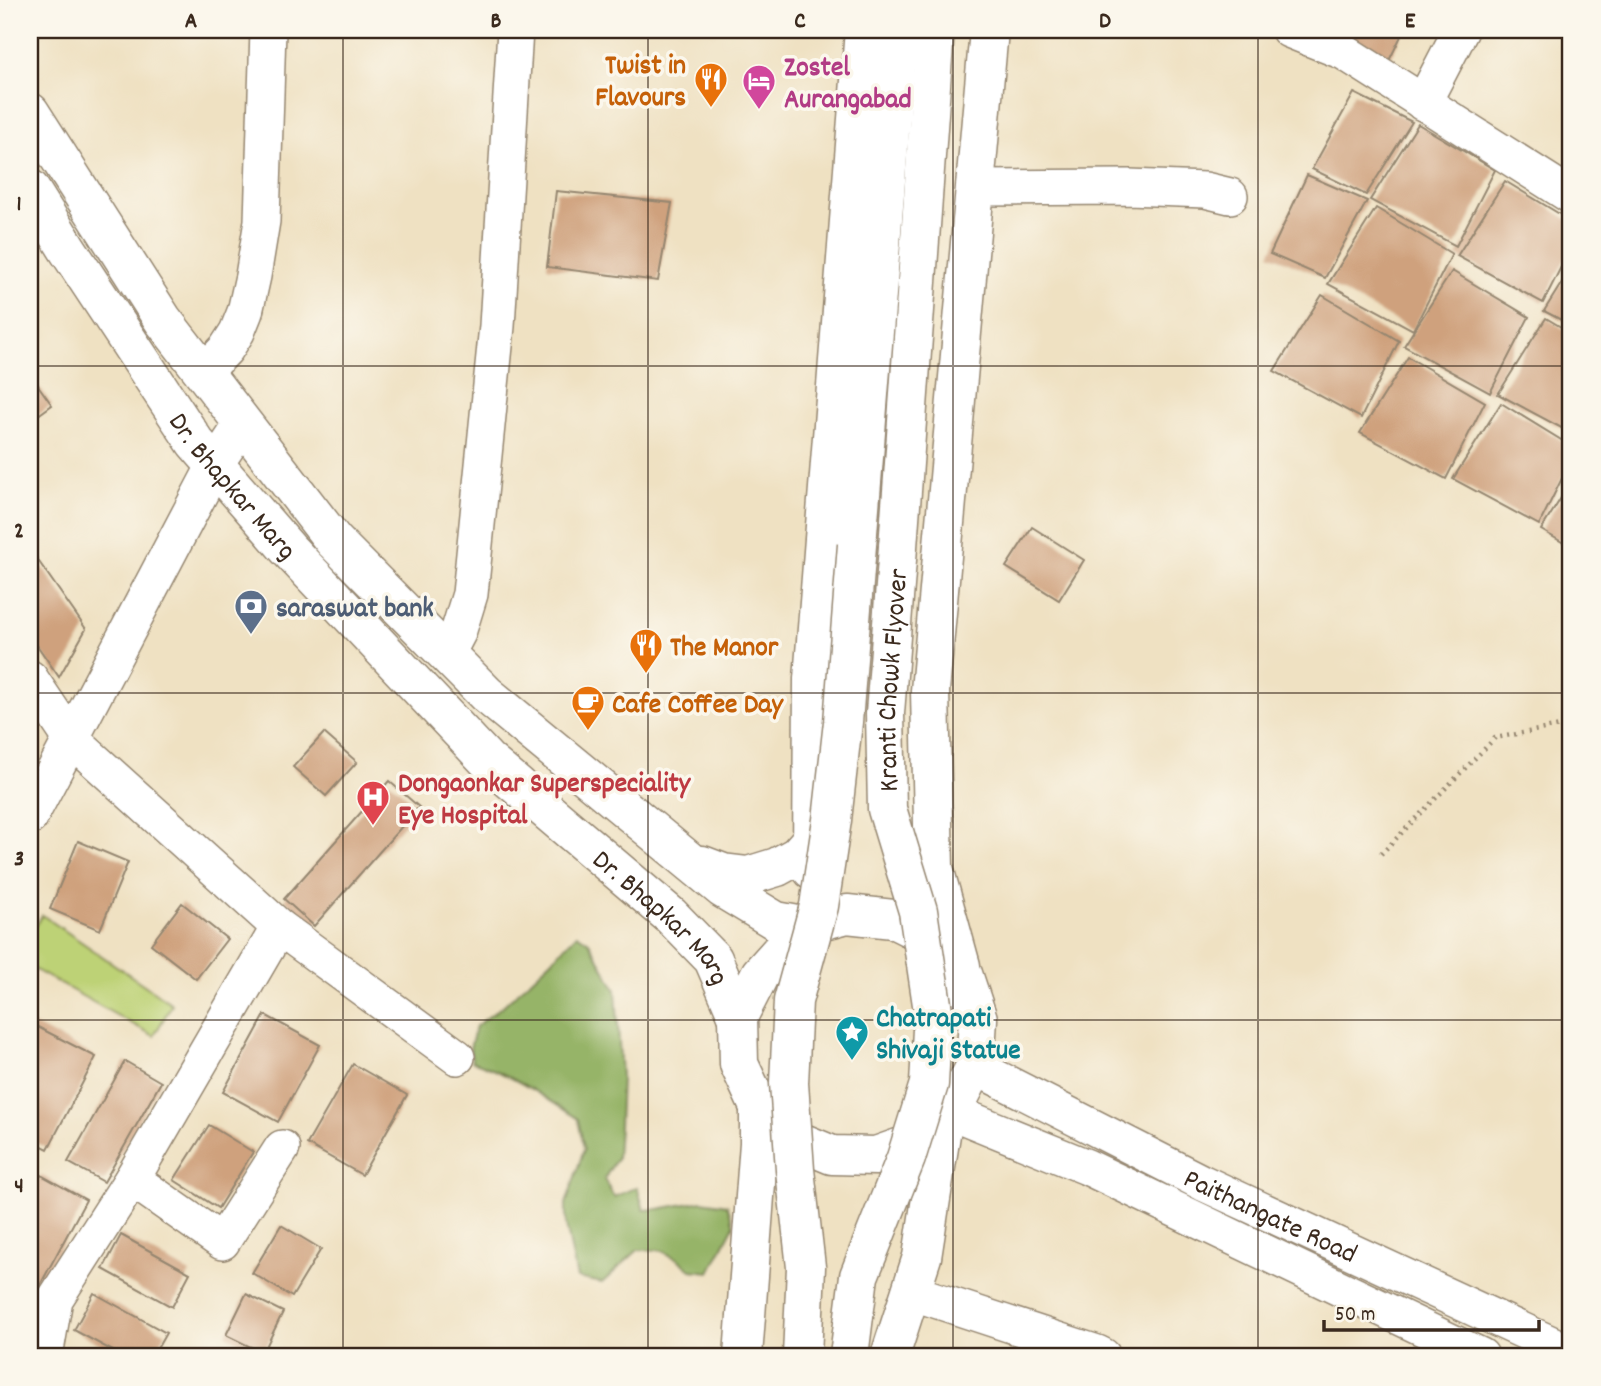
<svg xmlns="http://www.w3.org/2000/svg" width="1601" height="1386" viewBox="0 0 1601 1386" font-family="Dekko,sans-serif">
<rect width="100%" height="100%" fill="#fbf7ec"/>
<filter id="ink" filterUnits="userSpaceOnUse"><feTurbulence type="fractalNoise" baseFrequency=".0143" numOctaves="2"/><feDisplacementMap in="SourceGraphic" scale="14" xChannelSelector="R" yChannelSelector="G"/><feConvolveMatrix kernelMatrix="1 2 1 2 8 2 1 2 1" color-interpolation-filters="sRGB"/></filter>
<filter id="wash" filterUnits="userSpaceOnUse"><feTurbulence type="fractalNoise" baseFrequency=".00686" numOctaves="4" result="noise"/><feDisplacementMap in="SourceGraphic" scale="28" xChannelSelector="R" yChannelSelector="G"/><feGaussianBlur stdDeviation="1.57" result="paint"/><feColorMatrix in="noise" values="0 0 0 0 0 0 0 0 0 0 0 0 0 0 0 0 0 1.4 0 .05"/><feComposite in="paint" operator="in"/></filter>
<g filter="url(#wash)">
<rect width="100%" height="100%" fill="#efe1c2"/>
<path fill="#bdd276" stroke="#7c7e4a" stroke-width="2" d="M42,915L172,1004L154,1036L30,967V937Z"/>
<path fill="#96b467" stroke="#686f42" stroke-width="2" d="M577,934L589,942L616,990L621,1077L619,1126L617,1158L604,1179L614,1197L637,1187L644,1210L658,1209L702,1201L727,1205L734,1225L710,1272L691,1270L678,1259L660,1250H638L602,1283L577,1278L566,1225V1204L584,1149L578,1119C544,1097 511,1074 472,1061L470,1048L476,1026L504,1005L551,961Z"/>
<g id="blocks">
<g fill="#cfa17d">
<path d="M1354,30H1404L1385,69L1345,50Z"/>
<path d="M1354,93L1412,122L1366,195L1312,169Z"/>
<path d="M1418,124L1495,170L1456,246L1370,200Z"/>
<path d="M1307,175L1367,201L1325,278L1270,254Z"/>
<path d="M1505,181L1571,221V247L1543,303L1457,256Z"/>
<path d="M556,191L672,203L658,281L547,267Z"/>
<path d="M1376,208L1452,254L1413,330L1328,284Z"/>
<path d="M1571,268V325L1544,311Z"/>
<path d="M1452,271L1529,317L1490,393L1404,346Z"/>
<path d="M1322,295L1399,341L1361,418L1274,371Z"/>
<path d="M1546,318L1571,333V433L1498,394Z"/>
<path d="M1408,357L1485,402L1446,479L1360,433Z"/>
<path d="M30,374L52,405L30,421Z"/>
<path d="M1501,403L1571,446V460L1539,525L1453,479Z"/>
<path d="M1571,482V547L1541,530Z"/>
<path d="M1032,527L1084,560L1059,600L1006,567Z"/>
<path d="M30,549L86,629L59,677L30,635Z"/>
<path d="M324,733L357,762L326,796L293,767Z"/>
<path d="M389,781L419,807L314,926L284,899Z"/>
<path d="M78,841L128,862L100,930L50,909Z"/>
<path d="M182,903L227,939L196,979L151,944Z"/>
<path d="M265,1015L320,1045L278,1122L223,1092Z"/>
<path d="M30,1023L96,1057L48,1149L30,1140Z"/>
<path d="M125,1061L161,1082L104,1182L68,1162Z"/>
<path d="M353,1064L407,1095L362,1175L307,1144Z"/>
<path d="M209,1125L253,1152L218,1208L174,1180Z"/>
<path d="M41,1175L86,1200L38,1289L30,1284V1196Z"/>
<path d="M281,1225L321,1249L292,1297L252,1273Z"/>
<path d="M121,1235L190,1273L172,1307L103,1269Z"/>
<path d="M94,1293L166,1333L153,1356H122L74,1330Z"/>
<path d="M246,1294L283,1312L263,1353L226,1335Z"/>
</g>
</g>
</g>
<g filter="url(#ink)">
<use href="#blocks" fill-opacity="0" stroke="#958670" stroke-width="2"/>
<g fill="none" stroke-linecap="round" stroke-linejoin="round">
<defs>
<g id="minor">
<path d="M1289,30L1344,52L1571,196"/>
<path d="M1423,103L1461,30"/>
<path d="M975,188L1129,187L1205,190L1230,196"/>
<path d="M204,372L226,349L237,332L245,312L253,276L262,221L268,30"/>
<path d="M447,654L458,633L470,594L497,326L515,30"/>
<path d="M30,678L71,739L279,927L457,1057"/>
<path d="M30,817L215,465L243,423"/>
<path id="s1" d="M975,1067L1203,1183L1571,1353"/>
<path d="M952,1112L1087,1167L1481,1356"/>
<path d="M132,1179L222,1242L282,1148"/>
<path d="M911,1292L1097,1353L1103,1356"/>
<path d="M45,1356L55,1299L132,1179L279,927"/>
</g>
<g id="major">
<path d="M30,112L163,320L334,541L486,694L723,889L776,921L803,926L847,914L893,919L933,939L963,974L978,1019L975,1067L952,1112L918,1141L876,1156L832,1155L791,1138L759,1107L739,1064L738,1017L760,974L803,926"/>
<path id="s2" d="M30,189L68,250L195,442L288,549L488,761L671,916L713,959L738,1017"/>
<path d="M702,865L723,873L748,876L777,867L797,856L812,839"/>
<path d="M812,870L813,679L864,30"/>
<path d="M961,966L934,868L930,691L989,30"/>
<path d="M743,1356L759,1143V1107"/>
<path d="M890,1356L922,1257L943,1121"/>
</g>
<g id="highway">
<path d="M857,545L898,30"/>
<path d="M898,547L935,30"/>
</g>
</defs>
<use href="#minor" stroke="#958670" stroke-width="38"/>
<use href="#major" stroke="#958670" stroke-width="41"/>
<use href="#highway" stroke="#958670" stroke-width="41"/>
<path stroke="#958670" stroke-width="4.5" stroke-dasharray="2 5" stroke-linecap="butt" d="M1381,854L1495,738L1571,724"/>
<use href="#minor" stroke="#fff" stroke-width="35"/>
<use href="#major" stroke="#fff" stroke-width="38"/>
<use href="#highway" stroke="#fff" stroke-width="38"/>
<defs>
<g id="highway-bridge">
<path d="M802,1356L806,1267L795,1170L789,1083L793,1001L819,906L832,820L843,722L857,545"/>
<path id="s3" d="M849,1356L859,1276L906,1158L929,1084L933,1011L918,911L887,809L885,713L898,547"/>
</g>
</defs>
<use href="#highway-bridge" stroke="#958670" stroke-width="41" stroke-linecap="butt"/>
<use href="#highway-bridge" stroke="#fff" stroke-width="38"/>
</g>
</g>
<path fill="none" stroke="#3b2a1e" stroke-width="2" stroke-opacity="0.55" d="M343,30V1356M648,30V1356M953,30V1356M1258,30V1356M30,366H1571M30,693H1571M30,1020H1571"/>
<defs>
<symbol id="restaurant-pin" viewBox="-11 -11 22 30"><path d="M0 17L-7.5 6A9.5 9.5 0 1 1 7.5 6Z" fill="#e8710a" stroke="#fbf7ec"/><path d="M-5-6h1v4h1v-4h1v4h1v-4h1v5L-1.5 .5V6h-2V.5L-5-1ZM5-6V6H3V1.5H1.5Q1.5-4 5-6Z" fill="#fff"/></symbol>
<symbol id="hotel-pin" viewBox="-11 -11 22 30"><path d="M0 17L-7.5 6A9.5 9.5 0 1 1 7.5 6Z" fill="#d1479c" stroke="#fbf7ec"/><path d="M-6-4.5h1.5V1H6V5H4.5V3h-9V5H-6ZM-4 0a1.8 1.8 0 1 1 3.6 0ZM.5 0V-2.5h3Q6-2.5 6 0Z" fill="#fff"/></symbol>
<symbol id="bank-pin" viewBox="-11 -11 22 30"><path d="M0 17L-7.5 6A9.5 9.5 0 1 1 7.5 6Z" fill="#5c6f8a" stroke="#fbf7ec"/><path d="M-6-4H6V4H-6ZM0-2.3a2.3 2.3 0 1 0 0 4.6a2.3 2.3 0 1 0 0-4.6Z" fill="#fff"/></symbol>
<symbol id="cafe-pin" viewBox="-11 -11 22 30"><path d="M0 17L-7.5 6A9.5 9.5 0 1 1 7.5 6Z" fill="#e8710a" stroke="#fbf7ec"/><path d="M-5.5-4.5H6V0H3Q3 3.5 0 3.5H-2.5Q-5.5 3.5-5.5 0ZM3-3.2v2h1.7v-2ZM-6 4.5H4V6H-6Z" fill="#fff"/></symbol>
<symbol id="hospital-pin" viewBox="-11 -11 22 30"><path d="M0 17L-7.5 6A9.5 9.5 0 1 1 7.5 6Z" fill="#e0444e" stroke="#fbf7ec"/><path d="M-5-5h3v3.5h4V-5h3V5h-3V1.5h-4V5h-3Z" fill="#fff"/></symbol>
<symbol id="sight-pin" viewBox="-11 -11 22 30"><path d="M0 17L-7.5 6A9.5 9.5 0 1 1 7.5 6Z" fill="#0f9aa8" stroke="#fbf7ec"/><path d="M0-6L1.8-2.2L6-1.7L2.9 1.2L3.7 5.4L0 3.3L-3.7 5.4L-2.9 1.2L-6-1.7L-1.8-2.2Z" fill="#fff"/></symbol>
</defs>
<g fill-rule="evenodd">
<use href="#restaurant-pin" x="692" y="60" width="38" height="52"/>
<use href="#hotel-pin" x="740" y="62" width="38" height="52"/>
<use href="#bank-pin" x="232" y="587" width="38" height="52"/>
<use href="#restaurant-pin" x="627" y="626" width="38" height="52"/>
<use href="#cafe-pin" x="569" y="683" width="38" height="52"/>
<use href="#hospital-pin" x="354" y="778" width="38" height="52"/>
<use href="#sight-pin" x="833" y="1013" width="38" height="52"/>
</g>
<g text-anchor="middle" stroke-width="7" stroke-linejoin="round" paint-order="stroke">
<g font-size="28" font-weight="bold" fill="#c56008" stroke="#fbf7ec" text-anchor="start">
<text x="686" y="73" text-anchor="end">Twist in<tspan x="686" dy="32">Flavours</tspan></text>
<text x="670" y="655">The Manor</text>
<text x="612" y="712">Cafe Coffee Day</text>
</g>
<g font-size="28" font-weight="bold" fill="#b23c85" stroke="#fbf7ec" text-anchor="start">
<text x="784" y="75">Zostel<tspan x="784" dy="32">Aurangabad</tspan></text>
</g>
<g font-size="28" fill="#3b2a1e" stroke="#fbf7ec">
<text dy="10" stroke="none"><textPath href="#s2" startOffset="360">Dr. Bhapkar Marg</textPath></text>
<text dy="10" stroke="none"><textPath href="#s3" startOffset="695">Kranti Chowk Flyover</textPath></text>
<text dy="10" stroke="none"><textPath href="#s2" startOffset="970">Dr. Bhapkar Marg</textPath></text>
<text dy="10" stroke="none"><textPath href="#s1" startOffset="331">Paithangate Road</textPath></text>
</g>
<g font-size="28" font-weight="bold" fill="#4e5e75" stroke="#fbf7ec" text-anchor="start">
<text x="276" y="616">saraswat bank</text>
</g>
<g font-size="28" font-weight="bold" fill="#be3a42" stroke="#fbf7ec" text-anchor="start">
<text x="398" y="791">Dongaonkar Superspeciality<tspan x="398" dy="32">Eye Hospital</tspan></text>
</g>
<g font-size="28" font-weight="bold" fill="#0d838f" stroke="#fbf7ec" text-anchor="start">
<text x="876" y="1026">Chatrapati<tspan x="876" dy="32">Shivaji Statue</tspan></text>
</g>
</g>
<rect width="1601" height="1386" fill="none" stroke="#fbf7ec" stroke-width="77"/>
<path d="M1324 1320v10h215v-10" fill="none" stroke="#3b2a1e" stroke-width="3.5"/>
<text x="1335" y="1320" font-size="21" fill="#3b2a1e" stroke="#fbf7ec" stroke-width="5" paint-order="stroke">50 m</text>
<rect x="38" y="38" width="1524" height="1310" fill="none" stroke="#3b2a1e" stroke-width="2.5"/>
<g font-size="23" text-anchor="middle" font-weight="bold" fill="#3b2a1e">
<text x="191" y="27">A</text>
<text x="496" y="27">B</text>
<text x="800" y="27">C</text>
<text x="1105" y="27">D</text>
<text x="1410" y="27">E</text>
<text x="19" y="210">1</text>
<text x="19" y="537">2</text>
<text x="19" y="865">3</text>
<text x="19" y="1192">4</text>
</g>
</svg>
